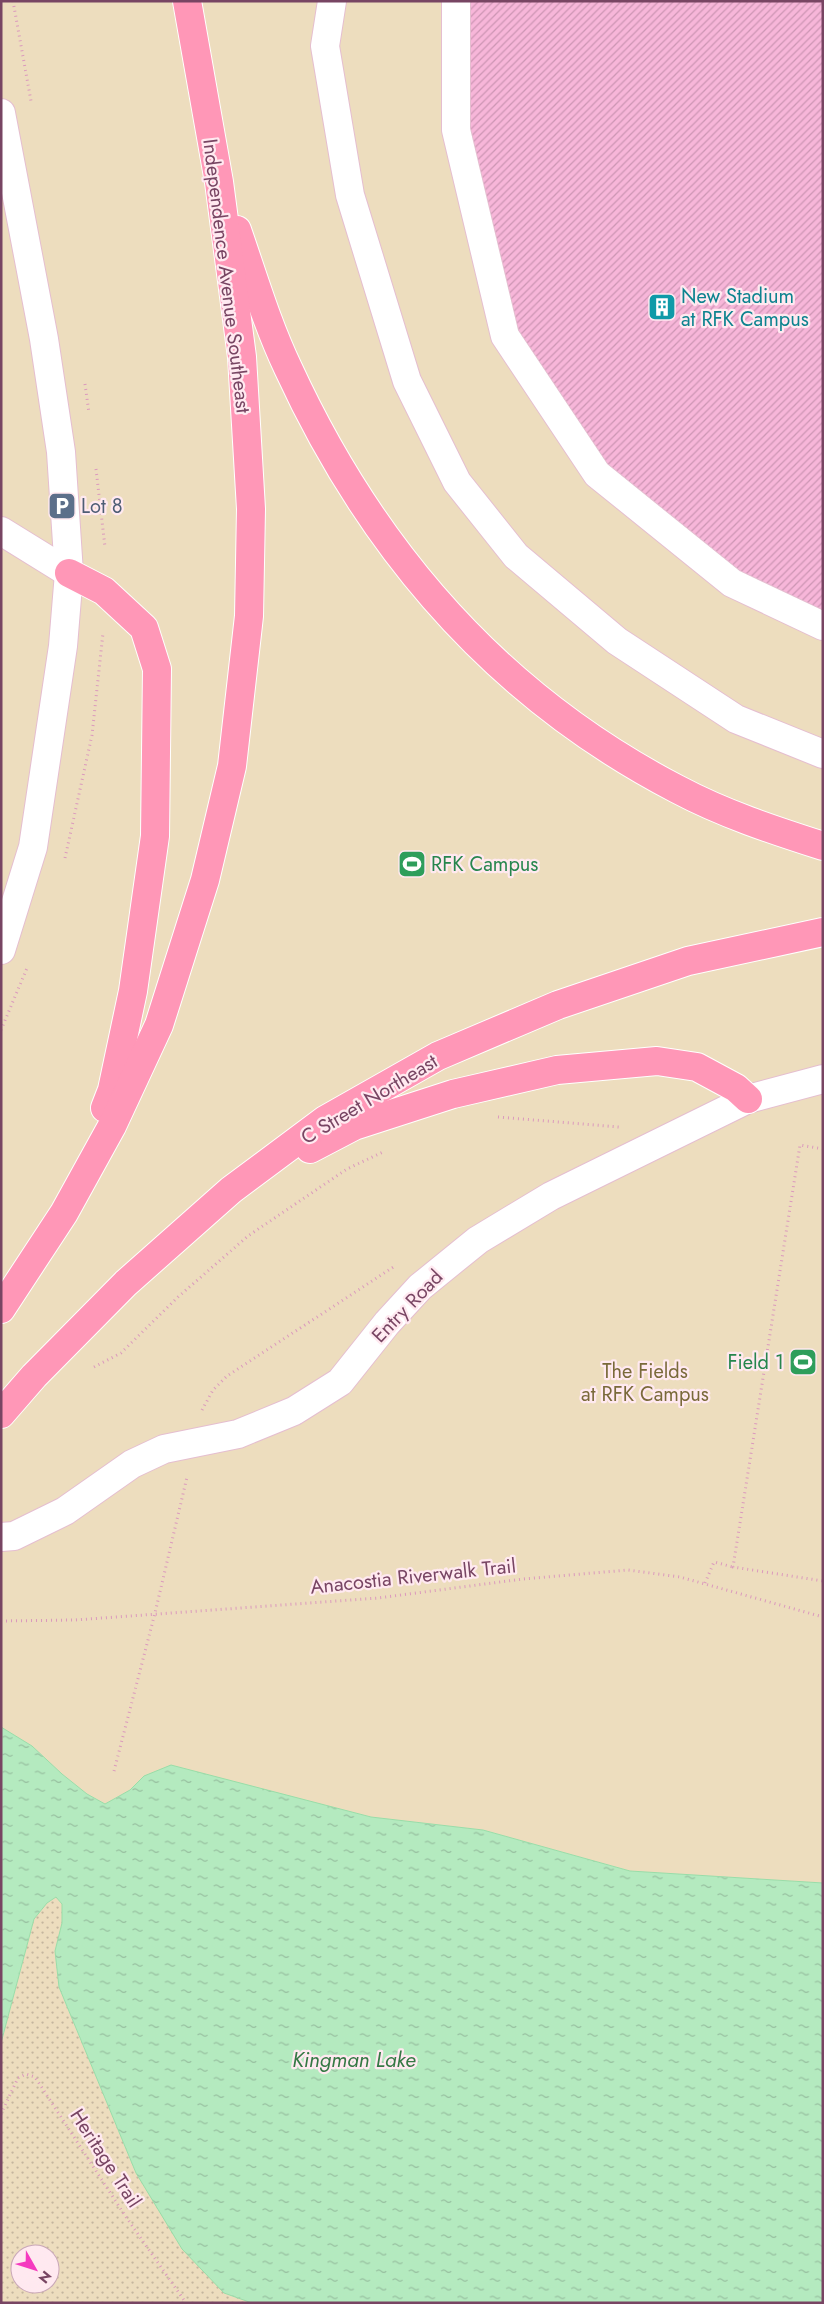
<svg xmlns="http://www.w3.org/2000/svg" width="824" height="2304" viewBox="0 0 824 2304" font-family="Jost,sans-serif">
<defs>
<pattern id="park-dots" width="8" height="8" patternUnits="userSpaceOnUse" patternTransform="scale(1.25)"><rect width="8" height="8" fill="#edddbe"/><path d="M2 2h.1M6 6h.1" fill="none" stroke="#c5b59e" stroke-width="1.8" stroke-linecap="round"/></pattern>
<pattern id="water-ripples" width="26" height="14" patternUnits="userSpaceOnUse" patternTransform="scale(1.25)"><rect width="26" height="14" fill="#b4eabf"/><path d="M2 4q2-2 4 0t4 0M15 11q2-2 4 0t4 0" fill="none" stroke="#97bf9f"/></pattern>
<pattern id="building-hatch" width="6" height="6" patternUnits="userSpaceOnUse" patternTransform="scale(1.25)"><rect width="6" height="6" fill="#f7b6d9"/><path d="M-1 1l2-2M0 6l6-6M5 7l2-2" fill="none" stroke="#cd96b4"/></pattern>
</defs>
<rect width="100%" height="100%" fill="#fee1ea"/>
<path fill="url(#park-dots)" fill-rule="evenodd" d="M56,1897L62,1904V1923L55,1951L59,1987L136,2173L224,2293L252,2303H1V2043L34,1919L47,1903ZM20,2254H50V2284H20Z"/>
<path fill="#edddbe" d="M1,1H823V1883L630,1871L483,1830L371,1817L296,1798L144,1776L130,1790L105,1804L87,1794L62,1774L32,1746L1,1727Z"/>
<path fill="url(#water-ripples)" stroke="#99dda8" d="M1,1727L32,1746L62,1774L87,1794L105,1804L130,1790L144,1776L171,1765L371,1817L483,1830L630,1871L823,1883V2303H252L224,2293L182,2249L136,2173L59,1987L55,1951L62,1923V1904L56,1897L47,1903L34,1919L1,2043Z"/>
<path fill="url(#building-hatch)" d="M471,1H823V630L637,512L529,369L471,198L468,19Z"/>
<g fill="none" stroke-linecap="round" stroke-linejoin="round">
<defs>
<g id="minor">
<path d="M332,1L325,46L350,195L407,381L457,482L516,556L617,641L736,719L823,754"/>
<path d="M456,1V130L505,336L597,474L732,583L823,626"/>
<path d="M1,113L44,339L61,452L69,573L63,646L33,847L1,950"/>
<path d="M1,531L69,573"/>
<path d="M1,1537L14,1536L65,1511L132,1464L164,1449L238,1434L294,1411L340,1382L387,1323L420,1287L478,1240L551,1196L748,1099L823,1079"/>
</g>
<g id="major">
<path d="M237,230C253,276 267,324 288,368C372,551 498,696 677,789C724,814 773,830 823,846"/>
<path d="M69,573L104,591L144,628L157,669L155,836L133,991L112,1090L105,1108"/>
<path d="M310,1149L354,1126L453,1094L557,1070L657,1061L697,1067L736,1088L748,1099"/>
<path d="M1,1309L64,1213L112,1126L159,1025L205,880L232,766L249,616L251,509L242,357L219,182L187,1"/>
<path d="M1,1414L34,1376L126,1283L231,1190L325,1120L438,1056L558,1005L688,961L823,932"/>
</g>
</defs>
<use href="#minor" stroke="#e5bed0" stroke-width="30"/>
<use href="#major" stroke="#fff" stroke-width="30"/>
<g stroke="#db99bd" stroke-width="3" stroke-dasharray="1 4" stroke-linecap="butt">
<path d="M13,1L31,101"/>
<path d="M85,384L89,413"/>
<path d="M96,469L105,547"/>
<path d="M65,858L92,735L103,633"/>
<path d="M1,1030L27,968"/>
<path d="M498,1117L619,1127"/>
<path d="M823,1149L800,1145L733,1567L823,1581"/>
<path d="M94,1367L121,1353L178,1297L248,1236L347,1169L383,1152"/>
<path d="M202,1410L213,1390L227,1376L395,1266"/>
<path d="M705,1583L714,1562L733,1567"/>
<path d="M1,1621L75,1620L378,1598L523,1579L628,1570L680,1577L823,1617"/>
<path d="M114,1771L155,1613L187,1477"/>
<path d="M1,2114L18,2078L26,2074L35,2077L124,2214L186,2303"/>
</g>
<use href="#minor" stroke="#fff" stroke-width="28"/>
<use href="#major" stroke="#ff97b7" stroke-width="28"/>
</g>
<defs>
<symbol id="building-square" viewBox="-11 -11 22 22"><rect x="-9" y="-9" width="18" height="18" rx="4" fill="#0f9aa8" stroke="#ffe9f0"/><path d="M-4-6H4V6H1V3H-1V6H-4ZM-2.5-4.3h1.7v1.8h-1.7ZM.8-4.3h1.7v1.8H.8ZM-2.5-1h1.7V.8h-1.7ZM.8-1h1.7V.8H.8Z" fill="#fff"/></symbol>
<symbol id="parking-square" viewBox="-11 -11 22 22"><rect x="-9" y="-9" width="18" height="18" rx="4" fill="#5c6f8a" stroke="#ffe9f0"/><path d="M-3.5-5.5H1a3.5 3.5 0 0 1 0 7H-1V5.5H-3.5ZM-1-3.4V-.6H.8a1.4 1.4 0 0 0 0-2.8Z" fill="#fff"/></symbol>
<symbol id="stadium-square" viewBox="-11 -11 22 22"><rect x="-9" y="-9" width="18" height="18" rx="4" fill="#2e9e5b" stroke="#ffe9f0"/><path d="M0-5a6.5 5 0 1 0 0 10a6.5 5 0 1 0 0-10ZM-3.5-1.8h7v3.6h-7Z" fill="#fff"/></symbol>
</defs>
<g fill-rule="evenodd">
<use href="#building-square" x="646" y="291" width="32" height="32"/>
<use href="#parking-square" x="46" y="490" width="32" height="32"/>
<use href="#stadium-square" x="396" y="848" width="32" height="32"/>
<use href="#stadium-square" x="787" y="1346" width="32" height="32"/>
</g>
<g text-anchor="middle" stroke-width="4.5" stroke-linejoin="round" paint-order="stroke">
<g font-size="20" fill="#784563" stroke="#ffe9f0">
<text transform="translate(227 276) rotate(83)" y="7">Independence Avenue Southeast</text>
<text transform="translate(369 1099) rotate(-31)" y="7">C Street Northeast</text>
<text transform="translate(407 1306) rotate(-46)" y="7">Entry Road</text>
<text transform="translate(413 1576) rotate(-6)" y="7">Anacostia Riverwalk Trail</text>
<text transform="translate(106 2158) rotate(57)" y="7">Heritage Trail</text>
</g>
<g font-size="20" fill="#0d838f" stroke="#ffe9f0" text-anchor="start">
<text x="681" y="303">New Stadium<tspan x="681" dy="23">at RFK Campus</tspan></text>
</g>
<g font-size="20" fill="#4e5e75" stroke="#ffe9f0" text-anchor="start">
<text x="81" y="513">Lot 8</text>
</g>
<g font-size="20" fill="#27864d" stroke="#ffe9f0" text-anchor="start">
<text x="431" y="871">RFK Campus</text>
<text x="784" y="1369" text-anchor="end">Field 1</text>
</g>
<g font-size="20" fill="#7a6a3a" stroke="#ffe9f0">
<text x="645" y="1378">The Fields<tspan x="645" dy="23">at RFK Campus</tspan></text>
</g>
<g font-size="21" font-style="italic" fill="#357844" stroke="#ffe9f0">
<text x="354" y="2067">Kingman Lake</text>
</g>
</g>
<rect width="824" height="2304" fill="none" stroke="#784563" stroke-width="5"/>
<g transform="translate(35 2269) rotate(129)"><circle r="24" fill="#ffe9f0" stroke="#c9a7b8"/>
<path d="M0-4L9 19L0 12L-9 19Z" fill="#f53abf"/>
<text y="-8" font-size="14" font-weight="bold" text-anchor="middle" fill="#784563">N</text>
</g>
</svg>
